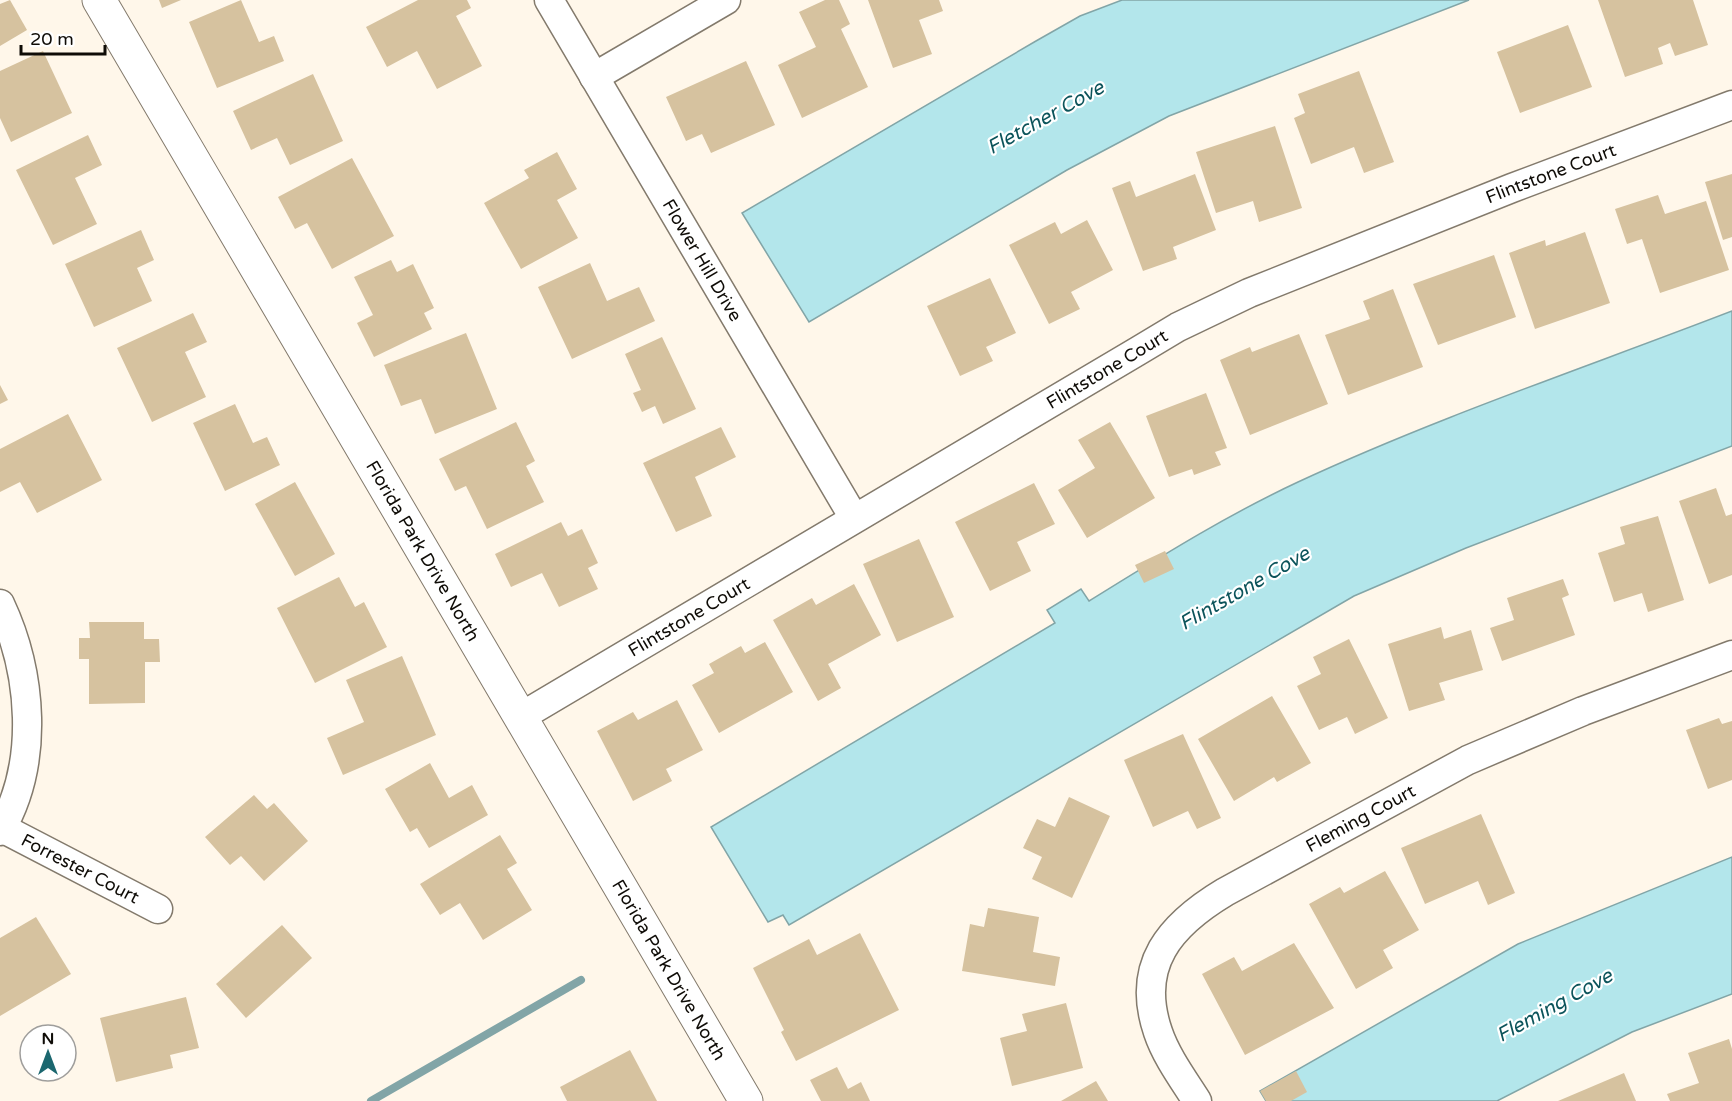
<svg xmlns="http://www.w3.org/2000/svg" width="1732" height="1101" viewBox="0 0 1732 1101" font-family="'Varela Round',sans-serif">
<rect width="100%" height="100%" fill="#fff7ea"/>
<g fill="#b3e6eb" stroke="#82a5a7" stroke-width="1.5">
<path d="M1122,0H1469L1169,116L1067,170L809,322L742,213L1036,41L1080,16Z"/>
<path d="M1732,311V446L1466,548L1354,596L789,925L783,915L768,922L711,827L1055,623L1047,610L1081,589L1089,601C1157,559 1225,516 1298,482C1438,417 1587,367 1732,311Z"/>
<path d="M1732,857V994L1632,1032L1497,1101H1266L1260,1091L1518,944Z"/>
</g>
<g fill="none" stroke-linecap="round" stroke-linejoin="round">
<path stroke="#82a5a7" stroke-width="8" d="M371,1101L581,980"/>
</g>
<g fill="#d6c29f">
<path d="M10,0L27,30L0,46V4Z"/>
<path d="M159,0H181L162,8Z"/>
<path d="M241,0L259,42L274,36L284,61L217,88L189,22Z"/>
<path d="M418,0H467L471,8L456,16L482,66L437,89L417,51L387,67L366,27Z"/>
<path d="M825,0H839L850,24L841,29L868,87L802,118L778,65L816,47L799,12Z"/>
<path d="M868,0H939L943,11L919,20L932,54L893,68Z"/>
<path d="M1598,0H1693L1708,45L1675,56L1670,43L1658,48L1663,64L1625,77Z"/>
<path d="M1568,25L1592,87L1520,113L1497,52Z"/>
<path d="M43,51L72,113L11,142L0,118V71Z"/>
<path d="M746,61L775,125L711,153L702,134L686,141L666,97Z"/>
<path d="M1359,71L1394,162L1364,173L1354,147L1311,164L1294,118L1305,113L1298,94Z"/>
<path d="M313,74L343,141L290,165L277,138L251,150L233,111Z"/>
<path d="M1275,126L1302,208L1259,222L1253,201L1216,213L1196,152Z"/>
<path d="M88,135L102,165L75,178L97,224L53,245L16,170Z"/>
<path d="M557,152L577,189L557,200L578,238L521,269L484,203L529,178L524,170Z"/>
<path d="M352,158L394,236L332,269L307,223L295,229L278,197Z"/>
<path d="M1195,174L1216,230L1173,247L1177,259L1143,271L1112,188L1130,181L1136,197Z"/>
<path d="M1732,174V237L1723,240L1705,182Z"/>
<path d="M1658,195L1665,214L1706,201L1729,270L1660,293L1642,239L1627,244L1615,209Z"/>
<path d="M1087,220L1113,270L1071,292L1080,309L1049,324L1009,245L1055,222L1061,234Z"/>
<path d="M141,230L154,260L137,268L152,301L94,327L65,264Z"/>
<path d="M1585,232L1610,303L1535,329L1509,253L1545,240L1546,246Z"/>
<path d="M1494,255L1516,317L1438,345L1413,284Z"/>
<path d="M391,260L397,272L413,264L434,308L424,313L432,329L374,357L357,323L373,315L354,277Z"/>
<path d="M590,263L607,301L639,287L655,321L572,359L538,287Z"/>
<path d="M990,278L1016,333L986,347L993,361L960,376L927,306Z"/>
<path d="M1393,289L1423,367L1348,395L1325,335L1370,319L1363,301Z"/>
<path d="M193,313L207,342L185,352L206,397L152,422L117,348Z"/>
<path d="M466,333L497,409L435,434L421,399L401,406L384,365Z"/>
<path d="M1299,334L1328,404L1250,435L1220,360L1250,347L1252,352Z"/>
<path d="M662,337L696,409L663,424L655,406L642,412L633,393L641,390L625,354Z"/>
<path d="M0,385L8,400L0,404Z"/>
<path d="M1206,393L1227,448L1215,452L1221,465L1194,475L1192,469L1169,477L1146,416Z"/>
<path d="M235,404L253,443L267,437L280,465L225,491L193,423Z"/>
<path d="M68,414L102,480L37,513L20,482L0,492V449Z"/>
<path d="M516,422L535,461L526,466L544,502L487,529L466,486L455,491L439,459Z"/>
<path d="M1110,422L1155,498L1087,538L1058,490L1095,468L1078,440Z"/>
<path d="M721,427L736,457L695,477L712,516L676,532L643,463Z"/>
<path d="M295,482L335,554L295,576L255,504Z"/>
<path d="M1034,483L1055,524L1017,542L1031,571L990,591L955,522Z"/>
<path d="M1716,488L1726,516L1732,514V575L1709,584L1679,501Z"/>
<path d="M1658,516L1684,600L1648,612L1642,593L1614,602L1598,553L1625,544L1620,527Z"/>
<path d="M561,522L568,536L582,529L598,563L588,568L598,589L559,607L542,573L511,587L495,554Z"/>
<path d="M919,539L954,617L897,642L863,564Z"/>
<path d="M1165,551L1174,569L1144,583L1135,565Z"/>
<path d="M339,577L355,607L364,602L387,647L315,683L277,608Z"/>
<path d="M1563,579L1569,595L1562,598L1575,635L1502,661L1490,628L1514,620L1507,598Z"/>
<path d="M854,584L881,635L828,664L841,688L818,701L773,620L812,598L816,605Z"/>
<path d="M89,622H144V639H159L160,662H145V703L89,704V659H79V638H90Z"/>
<path d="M1441,627L1444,639L1471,630L1483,670L1439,683L1445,700L1409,711L1388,644Z"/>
<path d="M1349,639L1388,718L1355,734L1347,717L1319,730L1297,686L1321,674L1313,657Z"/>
<path d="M765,642L793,692L719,733L692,685L714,673L709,664L741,646L745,653Z"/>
<path d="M402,656L436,735L343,775L327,738L364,722L346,680Z"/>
<path d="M1272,696L1311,763L1277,782L1274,777L1234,801L1198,739Z"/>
<path d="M677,700L703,750L666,769L672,781L633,801L597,731L633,712L638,720Z"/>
<path d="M1719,718L1722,724L1732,721V780L1708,789L1686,730Z"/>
<path d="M1183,734L1221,818L1197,829L1188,811L1153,827L1124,760Z"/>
<path d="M430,763L449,798L472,785L488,815L429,848L417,828L410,832L385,789Z"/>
<path d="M254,795L267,809L274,803L308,841L264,881L241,856L230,865L205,837Z"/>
<path d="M1069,797L1110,816L1072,898L1032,879L1042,857L1023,848L1037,819L1055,827Z"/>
<path d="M1481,814L1515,893L1488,905L1478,881L1425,904L1401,848Z"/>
<path d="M500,835L517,863L507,869L532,910L483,940L460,903L440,915L420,884Z"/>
<path d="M1385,871L1419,930L1383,950L1393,968L1356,989L1309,904L1340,887L1344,893Z"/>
<path d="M988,908L1039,917L1033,952L1060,957L1055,986L962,971L970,924L984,927Z"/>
<path d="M36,917L71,974L0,1016V938Z"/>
<path d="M282,925L312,958L246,1018L216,984Z"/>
<path d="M860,933L899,1010L796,1061L781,1032L784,1030L753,968L809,939L817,955Z"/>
<path d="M1294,943L1334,1008L1245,1055L1202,974L1234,957L1242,971Z"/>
<path d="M186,997L199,1048L170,1055L173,1068L116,1082L100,1018Z"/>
<path d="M1066,1003L1083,1068L1012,1086L1000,1038L1027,1031L1022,1014Z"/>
<path d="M1729,1039L1732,1049V1101H1670L1667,1094L1699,1083L1688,1053Z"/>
<path d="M630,1050L657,1101H567L560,1087Z"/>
<path d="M837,1067L848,1089L861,1082L870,1101H821L810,1080Z"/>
<path d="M1296,1071L1307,1092L1291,1101H1266L1260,1091Z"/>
<path d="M1624,1073L1636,1101H1558Z"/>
<path d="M1096,1081L1108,1101H1061Z"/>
</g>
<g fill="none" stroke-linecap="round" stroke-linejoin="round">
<defs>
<g id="street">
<path id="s1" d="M549,0L854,518"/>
<path d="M594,77L726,0"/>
<path d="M0,604C32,672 40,763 0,831"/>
<path id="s2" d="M522,716L1138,351L1178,327L1249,293L1512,188L1732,105"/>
<path id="s3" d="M2,828L158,909"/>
<path id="s4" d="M1197,1101C1183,1079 1166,1056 1158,1032C1135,965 1170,925 1225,892L1468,760L1583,711L1732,655"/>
</g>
<g id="secondary">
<path id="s5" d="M99,0L746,1101"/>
</g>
</defs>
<use href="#street" stroke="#837a6c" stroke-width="31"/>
<use href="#secondary" stroke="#837a6c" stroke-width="35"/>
<use href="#street" stroke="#fff" stroke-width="28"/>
<use href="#secondary" stroke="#fff" stroke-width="33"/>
</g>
<g text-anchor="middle" stroke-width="4.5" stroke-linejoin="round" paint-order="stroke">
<g font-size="18" fill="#0f0c07" stroke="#fff">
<text dy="6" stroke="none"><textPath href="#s2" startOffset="1166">Flintstone Court</textPath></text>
<text dy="6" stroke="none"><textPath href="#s1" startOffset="302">Flower Hill Drive</textPath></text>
<text dy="6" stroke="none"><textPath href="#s2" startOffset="680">Flintstone Court</textPath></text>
<text dy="6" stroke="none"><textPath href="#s5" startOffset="639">Florida Park Drive North</textPath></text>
<text dy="6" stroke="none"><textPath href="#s2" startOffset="194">Flintstone Court</textPath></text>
<text dy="6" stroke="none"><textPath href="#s4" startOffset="405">Fleming Court</textPath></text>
<text dy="6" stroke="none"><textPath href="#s3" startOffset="88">Forrester Court</textPath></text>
<text dy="6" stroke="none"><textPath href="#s5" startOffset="1125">Florida Park Drive North</textPath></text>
</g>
<g font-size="20" font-style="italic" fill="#0c545b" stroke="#fff">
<text transform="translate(1045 117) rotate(-29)" y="7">Fletcher Cove</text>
<text transform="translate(1244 588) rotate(-30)" y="7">Flintstone Cove</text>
<text transform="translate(1554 1005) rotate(-29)" y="7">Fleming Cove</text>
</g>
</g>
<g transform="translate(48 1053)"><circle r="28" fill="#ffffff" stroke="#9f9e9c" stroke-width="1.5"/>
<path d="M0-4.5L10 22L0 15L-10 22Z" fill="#1b676f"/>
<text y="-9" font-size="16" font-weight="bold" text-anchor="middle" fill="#0f0c07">N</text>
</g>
<path d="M21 45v9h84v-9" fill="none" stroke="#0f0c07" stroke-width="3"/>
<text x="30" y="45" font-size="18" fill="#0f0c07" stroke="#ffffff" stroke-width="4.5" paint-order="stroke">20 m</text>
</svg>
